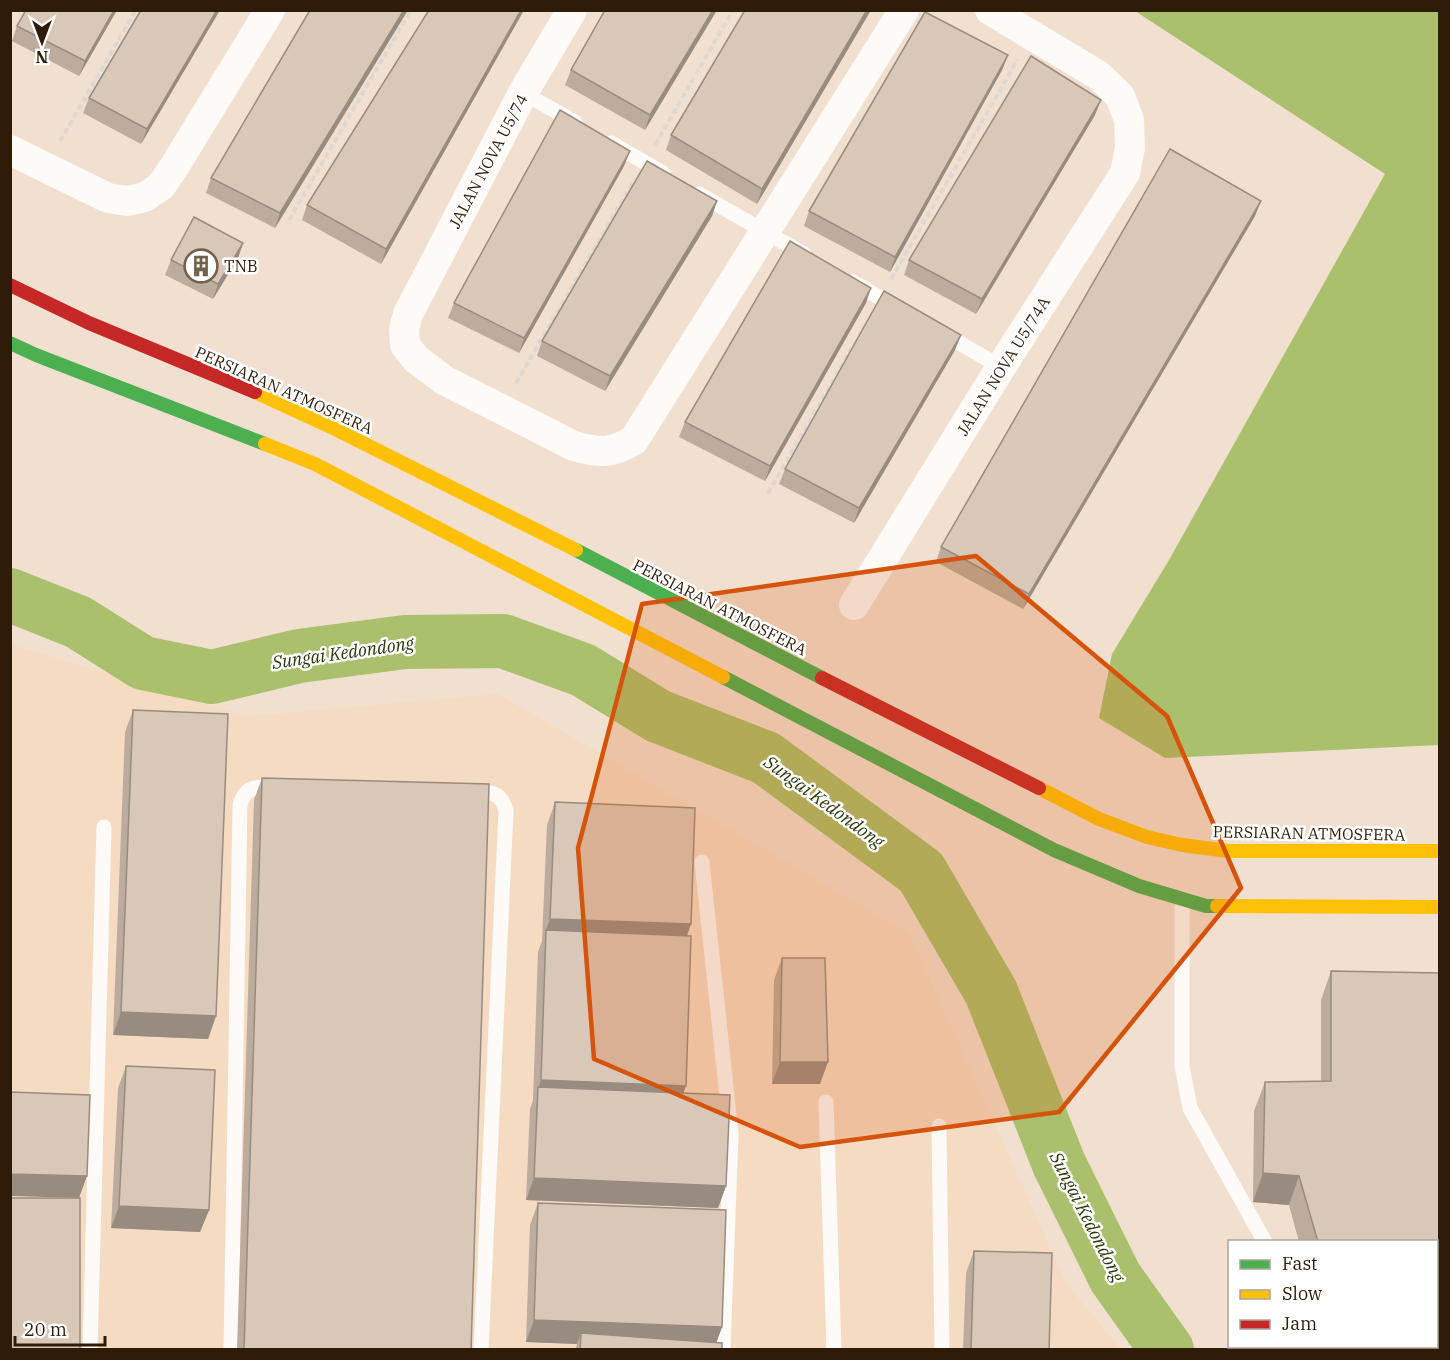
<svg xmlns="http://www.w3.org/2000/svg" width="1450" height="1360" viewBox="0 0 1450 1360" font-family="'IBM Plex Serif',serif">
<rect width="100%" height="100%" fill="#f1e0d0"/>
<path fill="#f5dbc2" d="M10,644L246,716L498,694L910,934L1066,1283L1121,1349H11Z"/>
<path fill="#abc06c" d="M1135,11H1439V745L1165,758L1099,718L1112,654L1169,560L1385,174Z"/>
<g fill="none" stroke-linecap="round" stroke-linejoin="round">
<path stroke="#abc06c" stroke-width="54" d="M10,595L78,622L143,663L212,677L299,656L405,642L503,641L583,670L658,716L766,758L921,872L991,992L1059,1164L1115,1277L1167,1350"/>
<g stroke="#ded8d3" stroke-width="4" stroke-dasharray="6 3" stroke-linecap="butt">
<path d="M60,141L136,10"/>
<path d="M655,145L733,10"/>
<path d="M289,220L411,10"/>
<path d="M891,279L1018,59"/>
<path d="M516,383L633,182"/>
<path d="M768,493L867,322"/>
</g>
<g stroke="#fdfaf8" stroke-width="15">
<path d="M523,93L575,122"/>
<path d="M611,143L663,173"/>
<path d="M699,194L804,254"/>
<path d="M853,282L897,308"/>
<path d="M942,333L1001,367"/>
<path d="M468,792C487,792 501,789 506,811L481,1350"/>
<path d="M702,862L731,1134L723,1350"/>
<path d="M1182,899V1066L1190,1108L1265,1242"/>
<path d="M826,1102L834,1350"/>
<path d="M939,1126L942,1350"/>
<path d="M1339,1346L1341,1350"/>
<path d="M90,1350L104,827"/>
<path d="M231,1350L240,805C246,783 261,787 279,788"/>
</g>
<g stroke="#fdfaf8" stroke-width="30">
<path d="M572,10L523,93L408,314L404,329L405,345L416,359L444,380L574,446C599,453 612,454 634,440L904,10"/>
<path d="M10,150L108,198L128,201L145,197L161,186L174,167L270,10"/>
<path d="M854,605L1001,367L1125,173L1130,148L1129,120L1120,96L1098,75L990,10"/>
</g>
<g stroke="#4caf50" stroke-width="14">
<path d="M10,343L36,355L265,444"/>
<path d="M576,550L822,678"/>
<path d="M723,677L1054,850L1139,886L1206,906H1217"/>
</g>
<g stroke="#ffc107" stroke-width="14">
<path d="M255,392L335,429L576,550"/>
<path d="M265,444L315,464L723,677"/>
<path d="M1039,788L1099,819L1147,837L1182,845L1228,851H1440"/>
<path d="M1217,906L1440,907"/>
</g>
<g stroke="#c62828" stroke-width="14">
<path d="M10,285L89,323L255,392"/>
<path d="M822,678L1039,788"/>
</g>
</g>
<g fill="#bbac9d">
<path d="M26,10H117L79,76L12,41L17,26Z"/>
<path d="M220,10L141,144L83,113L89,98Z"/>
<path d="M310,10H408L275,228L206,193L211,178Z"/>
<path d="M429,10H524L381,264L302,220L307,205Z"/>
<path d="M605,10H717L645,130L565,85L571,70Z"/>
<path d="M745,10H871L757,204L666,150L671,135Z"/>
<path d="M1008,55L1002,70L890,272L804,226L809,211Z"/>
<path d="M1095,115L976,314L904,275L909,260Z"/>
<path d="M630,151L624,166L519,353L448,318L454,303Z"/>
<path d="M717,201L712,216L605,391L537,356L542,341Z"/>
<path d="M1255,216L1023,609L936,562L941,547Z"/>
<path d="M243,243L238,258L213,299L165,275L171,260Z"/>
<path d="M866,303L765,481L679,437L685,422Z"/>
<path d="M955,350L854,523L779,484L785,469Z"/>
<path d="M133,710L216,1016L208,1039L113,1035L125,732Z"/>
<path d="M262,778L471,1350H237L254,800Z"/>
<path d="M555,802L691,924L687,936L683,1093L726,1186L718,1208L526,1200L530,1109L533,1101L538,952L542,941L547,825Z"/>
<path d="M782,958L820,1084H772L774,980Z"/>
<path d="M1331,971L1440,973V1350H1375L1374,1347H1437V1242H1299L1289,1205L1253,1202L1254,1111L1265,1082H1321V1000Z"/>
<path d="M126,1066L209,1210L200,1232L111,1228L118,1088Z"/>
<path d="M538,1203L722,1327L716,1343L722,1350H575L577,1344L526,1342L530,1225Z"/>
<path d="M974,1251L1049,1350H963L966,1273Z"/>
</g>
<g fill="#988c80">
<path d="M114,10H117L79,76L85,61Z"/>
<path d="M217,10H220L141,144L147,129Z"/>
<path d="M404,10H408L275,228L280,213Z"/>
<path d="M521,10H524L381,264L386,249Z"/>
<path d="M713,10H717L645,130L650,115Z"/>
<path d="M867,10H871L757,204L762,189Z"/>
<path d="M1008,55L1002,70L890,272L895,257Z"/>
<path d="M1101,100L1095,115L976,314L982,299Z"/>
<path d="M630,151L624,166L519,353L524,338Z"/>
<path d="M717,201L712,216L605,391L610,376Z"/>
<path d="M1261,201L1255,216L1023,609L1029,594Z"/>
<path d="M243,243L238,258L213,299L218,284Z"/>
<path d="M871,288L866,303L765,481L770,466Z"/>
<path d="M961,335L955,350L854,523L859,508Z"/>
<path d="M550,919L691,924L683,946L546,930L542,941Z"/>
<path d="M121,1012L216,1016L208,1039L113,1035Z"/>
<path d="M780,1062H828L820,1084H772Z"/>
<path d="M541,1080L686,1086L678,1108L538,1089Z"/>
<path d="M1263,1173L1299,1176L1289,1205L1253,1202Z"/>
<path d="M10,1174L87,1176L79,1198L10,1196Z"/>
<path d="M534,1178L726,1186L718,1208L526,1200Z"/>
<path d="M119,1206L209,1210L200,1232L111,1228Z"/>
<path d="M534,1320L722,1327L714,1349L581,1333L577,1344L526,1342Z"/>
</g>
<g fill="#d9c8b7" stroke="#988c80" stroke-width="1.5">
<path d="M26,10H114L85,61L17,26Z"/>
<path d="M141,10H217L147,129L89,98Z"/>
<path d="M310,10H404L280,213L211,178Z"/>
<path d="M429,10H521L386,249L307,205Z"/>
<path d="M605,10H713L650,115L571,70Z"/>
<path d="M745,10H867L762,189L671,135Z"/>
<path d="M925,12L1008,55L895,257L809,211Z"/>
<path d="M1031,56L1101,100L982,299L909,260Z"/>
<path d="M560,110L630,151L524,338L454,303Z"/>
<path d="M1170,149L1261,201L1029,594L941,547Z"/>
<path d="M647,161L717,201L610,376L542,341Z"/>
<path d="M194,217L243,243L218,284L171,260Z"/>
<path d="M790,241L871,288L770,466L685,422Z"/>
<path d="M884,291L961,335L859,508L785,469Z"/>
<path d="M133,710L228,714L216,1016L121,1012Z"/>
<path d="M262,778L489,784L471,1350H244Z"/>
<path d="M555,802L695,808L691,924L550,919Z"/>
<path d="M546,930L691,936L686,1086L541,1080Z"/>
<path d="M782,958H825L828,1062H780Z"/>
<path d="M1331,971L1440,973V1350H1397L1396,1347H1437V1242H1318L1299,1176L1263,1173L1265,1082L1331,1081Z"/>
<path d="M126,1066L215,1070L209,1210L119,1206Z"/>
<path d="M538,1087L730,1095L726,1186L534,1178Z"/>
<path d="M10,1092L90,1095L87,1176L10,1174Z"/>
<rect x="10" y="1198" width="70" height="152"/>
<path d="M538,1203L726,1210L722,1327L534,1320Z"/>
<path d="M974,1251L1052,1253L1049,1350H971Z"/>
<path d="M581,1333L722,1343V1350H580Z"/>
</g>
<path fill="#d6530c" fill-opacity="0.2" stroke="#d6530c" stroke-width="4.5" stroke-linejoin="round" d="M976,556L1167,716L1241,888L1059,1112L800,1147L594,1059L578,848L642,604Z"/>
<defs>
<symbol id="building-ring" viewBox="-11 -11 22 22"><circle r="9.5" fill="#fff" stroke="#73614e" stroke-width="1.5"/><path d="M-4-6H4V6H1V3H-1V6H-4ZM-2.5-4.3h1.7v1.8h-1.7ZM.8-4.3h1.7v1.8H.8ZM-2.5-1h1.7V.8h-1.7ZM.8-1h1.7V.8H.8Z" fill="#73614e"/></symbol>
</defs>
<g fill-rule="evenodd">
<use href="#building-ring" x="182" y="247" width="38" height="38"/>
</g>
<g text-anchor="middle" stroke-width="5" stroke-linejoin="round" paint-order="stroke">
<g font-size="16" fill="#2f1c08" stroke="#fff">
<text transform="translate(488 161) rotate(-62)" y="6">JALAN NOVA U5/74</text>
<text transform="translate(1003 366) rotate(-58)" y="6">JALAN NOVA U5/74A</text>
<text transform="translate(284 390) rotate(24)" y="6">PERSIARAN ATMOSFERA</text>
<text transform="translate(720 607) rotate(27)" y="6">PERSIARAN ATMOSFERA</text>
<text transform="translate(1309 833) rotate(1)" y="6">PERSIARAN ATMOSFERA</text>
</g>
<g font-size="16" fill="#2f1c08" stroke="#fff" text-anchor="start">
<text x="224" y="272">TNB</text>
</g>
<g font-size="18" font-style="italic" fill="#2a380a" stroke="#fff">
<text transform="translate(343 653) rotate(-8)" y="6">Sungai Kedondong</text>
<text transform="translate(824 802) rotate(36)" y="6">Sungai Kedondong</text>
<text transform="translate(1087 1217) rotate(63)" y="6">Sungai Kedondong</text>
</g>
</g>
<rect width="1450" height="1360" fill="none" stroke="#2f1c08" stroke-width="24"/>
<rect x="1228" y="1240" width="210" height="108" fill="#ffffff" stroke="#aca49c" stroke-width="1.5"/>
<rect x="1240" y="1260" width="30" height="9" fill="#4caf50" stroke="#aca49c" stroke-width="1.5"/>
<text x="1282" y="1270" font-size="18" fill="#2f1c08">Fast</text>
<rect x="1240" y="1290" width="30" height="9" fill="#ffc107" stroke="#aca49c" stroke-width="1.5"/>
<text x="1282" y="1300" font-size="18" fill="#2f1c08">Slow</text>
<rect x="1240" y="1320" width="30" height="9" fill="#c62828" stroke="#aca49c" stroke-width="1.5"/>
<text x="1282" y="1330" font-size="18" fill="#2f1c08">Jam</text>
<g transform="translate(42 42) rotate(180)" stroke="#ffffff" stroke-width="4.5" paint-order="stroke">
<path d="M0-4.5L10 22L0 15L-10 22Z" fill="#2f1c08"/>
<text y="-9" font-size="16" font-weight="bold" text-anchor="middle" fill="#2f1c08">N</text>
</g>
<path d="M15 1336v9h90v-9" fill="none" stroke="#2f1c08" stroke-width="3"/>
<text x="24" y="1336" font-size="18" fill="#2f1c08" stroke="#ffffff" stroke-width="4.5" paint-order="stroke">20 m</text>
</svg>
